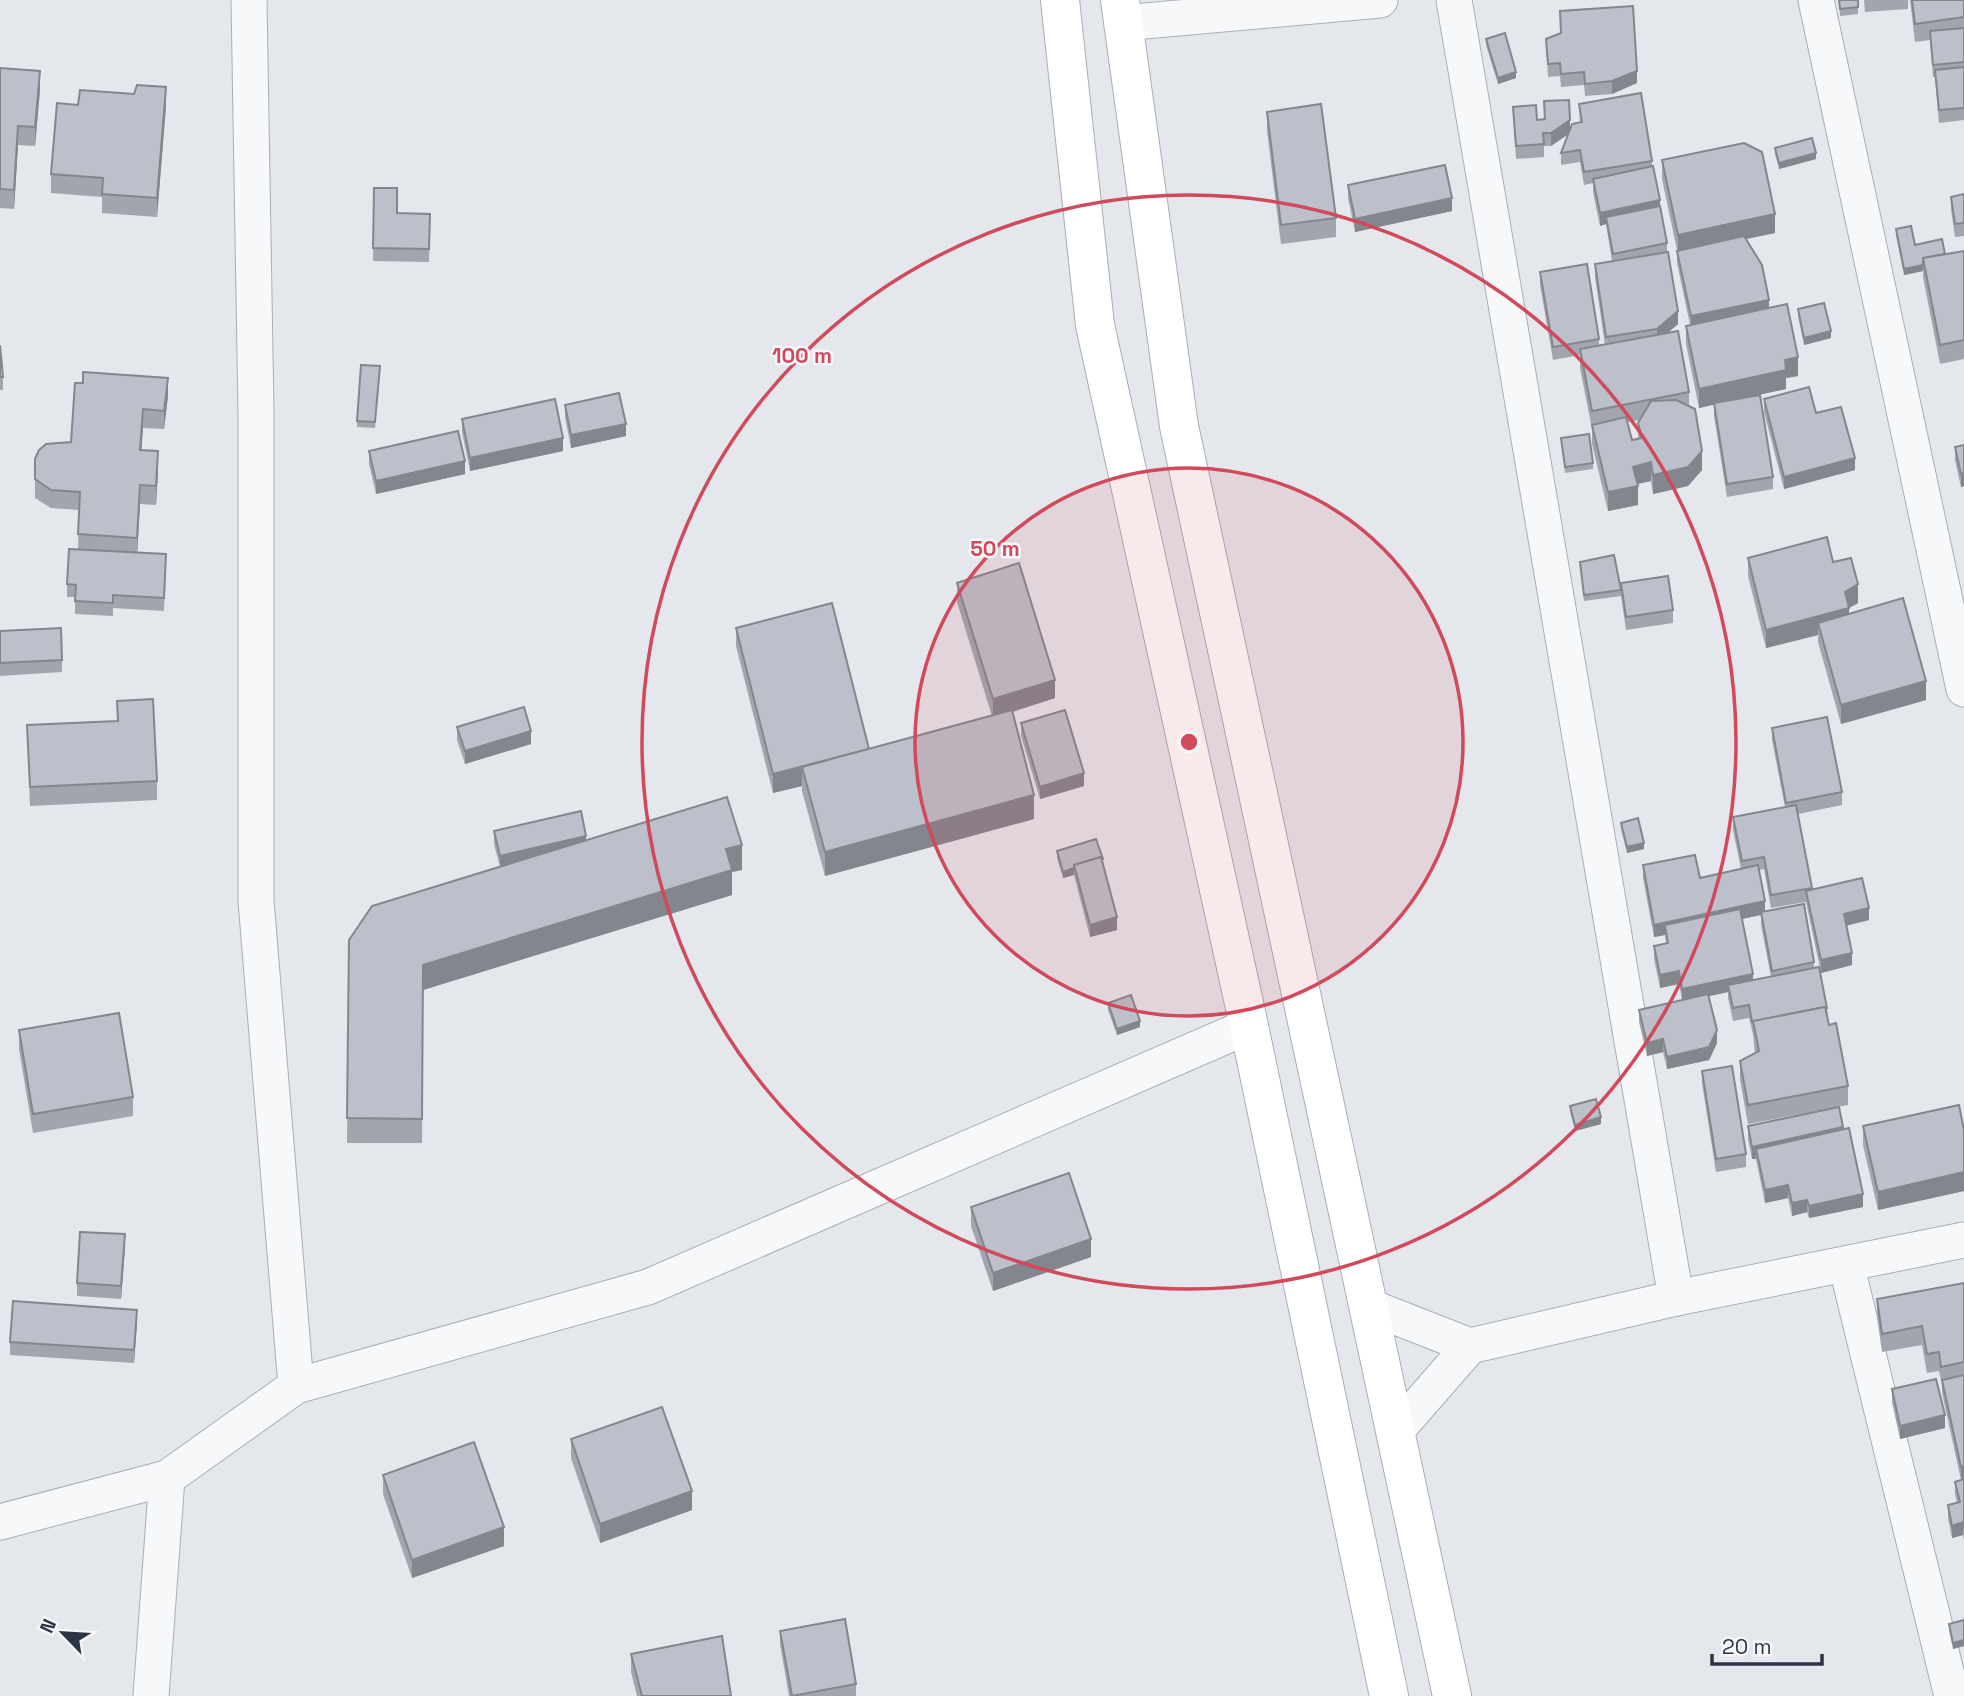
<svg xmlns="http://www.w3.org/2000/svg" width="1964" height="1696" viewBox="0 0 1964 1696" font-family="'Space Grotesk',sans-serif">
<rect width="100%" height="100%" fill="#e4e7ec"/>
<g fill="none" stroke-linecap="round" stroke-linejoin="round">
<defs>
<g id="minor">
<path d="M249,0L256,413V901L296,1386"/>
<path d="M1454,0L1676,1298"/>
<path d="M1816,0L1964,689"/>
<path d="M1122,23L1380,0"/>
<path d="M1846,1264L1952,1696"/>
<path d="M1368,1306L1470,1346L1676,1298L1964,1240"/>
<path d="M1395,1432L1470,1346"/>
<path d="M0,1522L167,1478L296,1386L648,1287L1249,1026"/>
<path d="M151,1696L167,1478"/>
</g>
<g id="secondary">
<path d="M1060,0L1095,325L1249,1026L1389,1696"/>
<path d="M1120,0L1179,426L1452,1696"/>
</g>
</defs>
<use href="#minor" stroke="#a9aeb7" stroke-width="37"/>
<use href="#secondary" stroke="#a9aeb7" stroke-width="40"/>
<use href="#minor" stroke="#f7f8fa" stroke-width="35"/>
<use href="#secondary" stroke="#fff" stroke-width="38"/>
</g>
<g fill="#a1a5ae" fill-rule="evenodd">
<path d="M1839,0H1858V14L1840,16Z"/>
<path d="M1864,0H1908V9L1865,12Z"/>
<path d="M1910,0H1964V120L1939,123L1935,77H1933L1930,40L1915,42Z"/>
<path d="M1560,11L1637,83L1612,94L1585,96L1584,85L1561,87L1560,76L1548,77L1546,39L1560,33Z"/>
<path d="M1486,39L1516,78L1498,84L1486,45Z"/>
<path d="M0,68L40,90L35,146L18,145L14,209L0,208Z"/>
<path d="M1544,101L1570,130L1580,123L1579,104L1652,161V166L1667,243V252L1678,324L1668,332L1689,392V406L1702,470L1688,486L1653,494L1651,481L1637,484L1638,505L1608,511L1592,444V429L1580,368V355L1553,360L1540,285V272L1599,339V346L1605,345L1595,277V264L1612,261L1606,224L1600,226L1593,192V183L1584,185L1580,162L1561,165V153L1568,134L1551,146H1544V157L1516,159L1513,107L1537,120L1544,119ZM1640,420L1638,423V439L1632,440L1627,422Z"/>
<path d="M78,105L166,106L157,217L102,213V197L51,193V174Z"/>
<path d="M1267,112L1336,218V237L1281,244L1267,131Z"/>
<path d="M1775,148L1816,159L1779,169L1775,154Z"/>
<path d="M1662,160L1775,233L1746,239L1769,308L1798,376L1786,378V389L1748,397L1773,477V489L1727,497L1714,416V404L1699,408L1686,344V326L1690,325L1677,263V250L1662,179Z"/>
<path d="M1348,185L1452,211L1355,232L1348,198Z"/>
<path d="M374,188L397,213L430,214L429,262L373,261Z"/>
<path d="M1964,194V236L1955,237L1951,209V197Z"/>
<path d="M1896,229L1915,245L1945,254L1964,251V359L1940,364L1923,277V271L1904,275L1896,236Z"/>
<path d="M1798,309L1831,338L1804,345L1798,316Z"/>
<path d="M0,345L3,377V390H0Z"/>
<path d="M380,372L375,428L357,427V421Z"/>
<path d="M168,396L164,429L143,428L141,450L158,470L156,505L140,504L137,552L166,566L164,611L113,608V616L75,614V597H67V584L78,549L79,510L51,508L35,498V478L71,442Z"/>
<path d="M1764,399L1816,413L1855,470L1784,489L1764,412Z"/>
<path d="M565,405L626,436L571,448L565,417Z"/>
<path d="M462,419L563,451L470,471L462,432Z"/>
<path d="M1561,438L1593,463V469L1565,473Z"/>
<path d="M1964,445V486L1961,487L1955,460V447Z"/>
<path d="M369,451L465,474L376,494L369,464Z"/>
<path d="M1748,558L1833,562L1858,603L1849,608V614L1926,700L1841,724L1818,642V635L1766,648L1748,576Z"/>
<path d="M1580,562L1621,589L1673,610V623L1626,630L1621,596L1584,601Z"/>
<path d="M957,583L1055,698L1012,712L1034,819L825,876L802,791V786L773,793L736,646V628L869,749L992,716L957,602Z"/>
<path d="M0,631L62,660V672L0,676Z"/>
<path d="M117,701L157,781V800L30,806L27,725L117,721Z"/>
<path d="M1021,723L1084,786L1040,799L1021,736Z"/>
<path d="M457,727L531,744L465,764L457,740Z"/>
<path d="M1772,728L1842,792V805L1798,814L1812,889L1869,920L1846,926L1852,965L1821,973L1806,902L1771,908L1764,869L1759,870L1765,912L1814,962V968L1827,1008L1829,1025L1848,1086V1105L1748,1124L1740,1080V1061L1755,1053L1753,1034L1749,1018L1733,1021L1728,998V992L1709,996L1717,1043L1709,1060L1667,1069L1663,1052L1647,1056L1639,1022V1010L1682,1000L1679,984L1660,988L1654,959V946L1666,944L1665,935L1654,937L1643,878V865L1700,878L1741,869L1733,830V817L1785,807L1772,740ZM1761,915V925L1771,977L1753,980L1742,919Z"/>
<path d="M1621,823L1644,849L1627,853L1621,829Z"/>
<path d="M494,831L586,840L742,870L732,872V895L423,990L422,1143H347L349,940L500,867L494,844Z"/>
<path d="M1057,851L1103,862L1117,930L1090,937L1074,875L1063,878L1057,858Z"/>
<path d="M1108,1003L1140,1027L1117,1035L1108,1010Z"/>
<path d="M19,1030L133,1097V1116L33,1133L19,1049Z"/>
<path d="M1702,1071L1746,1154V1167L1716,1172L1702,1083Z"/>
<path d="M1570,1106L1601,1124L1575,1131L1570,1112Z"/>
<path d="M1748,1126L1843,1130L1863,1207L1809,1218L1807,1212L1792,1216L1788,1198L1765,1203L1756,1159H1752L1748,1139Z"/>
<path d="M1863,1126L1964,1130V1191L1878,1210L1863,1145Z"/>
<path d="M971,1207L1091,1257L993,1291L971,1226Z"/>
<path d="M125,1247L121,1299L77,1296V1283Z"/>
<path d="M1964,1283V1479L1961,1480L1942,1393V1385L1939,1371L1927,1373L1922,1345L1882,1352L1877,1317V1299Z"/>
<path d="M137,1322L134,1363L10,1355V1342Z"/>
<path d="M1892,1389L1945,1428L1900,1439L1892,1402Z"/>
<path d="M571,1439L692,1510L600,1543L571,1458Z"/>
<path d="M383,1475L504,1546L412,1578L383,1494Z"/>
<path d="M1964,1479V1540L1963,1535L1952,1538L1948,1518V1505L1957,1503L1955,1494V1482Z"/>
<path d="M1964,1620V1646L1953,1649L1949,1630V1624Z"/>
<path d="M780,1631L856,1684V1696H789L780,1644Z"/>
<path d="M631,1654L731,1696H637L631,1672Z"/>
</g>
<g fill="#83868d">
<path d="M40,71V90L35,146V127Z"/>
<path d="M1637,71V83L1612,94V81Z"/>
<path d="M1516,72V78L1498,84V78Z"/>
<path d="M166,87V106L157,217V198Z"/>
<path d="M1570,120V133L1551,146V133Z"/>
<path d="M18,126V145L14,209V190Z"/>
<path d="M1816,153V159L1779,169V163Z"/>
<path d="M1452,198V211L1355,232V219Z"/>
<path d="M1660,200V212L1606,217V224L1600,226V213Z"/>
<path d="M1775,214V233L1678,253V235Z"/>
<path d="M1923,265V271L1904,275V269Z"/>
<path d="M1769,300V312L1691,329V316Z"/>
<path d="M1678,311V324L1657,342V329Z"/>
<path d="M1831,331V338L1804,345V338Z"/>
<path d="M1798,357V376L1786,378V389L1699,408V389L1785,360Z"/>
<path d="M168,378V396L164,429V411Z"/>
<path d="M143,409V428L140,469V450Z"/>
<path d="M626,424V436L571,448V435Z"/>
<path d="M563,438V451L470,471V458Z"/>
<path d="M158,451V470L156,505V486Z"/>
<path d="M1702,451V470L1688,486L1653,494V475Z"/>
<path d="M1855,458V470L1784,489V477Z"/>
<path d="M465,461V474L376,494V481Z"/>
<path d="M1651,462V481L1633,485V467Z"/>
<path d="M1964,473V486L1961,487V474Z"/>
<path d="M140,485V504L137,557V538Z"/>
<path d="M1638,486V505L1608,511V492Z"/>
<path d="M1858,584V603L1849,608V627L1818,623V635L1766,648V630Z"/>
<path d="M1055,680V698L993,718V699Z"/>
<path d="M1926,681V700L1841,724V705Z"/>
<path d="M531,731V744L465,764V751Z"/>
<path d="M869,749L802,767V786L773,793V774Z"/>
<path d="M1084,773V786L1040,799V787Z"/>
<path d="M1034,795V819L825,876V852Z"/>
<path d="M586,836V849L500,869V856Z"/>
<path d="M1644,843V849L1627,853V847Z"/>
<path d="M742,845V870L732,872V895L423,990L422,1143L423,965L726,849Z"/>
<path d="M1074,868V875L1063,878V872Z"/>
<path d="M1765,901V914L1667,935L1665,925V935L1654,937V925Z"/>
<path d="M1869,908V920L1844,926V914Z"/>
<path d="M1117,917V930L1090,937V925Z"/>
<path d="M1852,953V965L1821,973V960Z"/>
<path d="M1679,971V984L1660,988V975Z"/>
<path d="M1753,974V987L1728,985V992L1682,1002V989Z"/>
<path d="M1140,1021V1027L1117,1035V1029Z"/>
<path d="M1717,1030V1043L1709,1060L1667,1069V1057Z"/>
<path d="M1663,1039V1052L1647,1056V1043Z"/>
<path d="M1601,1117V1124L1575,1131V1125Z"/>
<path d="M1843,1127V1140L1756,1149V1159H1752V1147Z"/>
<path d="M1964,1172V1191L1878,1210V1192Z"/>
<path d="M1788,1185V1198L1765,1203V1190Z"/>
<path d="M1863,1194V1207L1809,1218V1206Z"/>
<path d="M1807,1200V1212L1792,1216V1203Z"/>
<path d="M125,1234V1247L121,1299V1286Z"/>
<path d="M1091,1239V1257L993,1291V1273Z"/>
<path d="M137,1310V1322L134,1363V1350Z"/>
<path d="M1945,1415V1428L1900,1439V1426Z"/>
<path d="M1964,1466V1479L1961,1480V1467Z"/>
<path d="M692,1491V1510L600,1543V1524Z"/>
<path d="M1963,1522V1535L1952,1538V1526Z"/>
<path d="M504,1527V1546L412,1578V1560Z"/>
<path d="M1964,1640V1646L1953,1649V1643Z"/>
</g>
<g fill="#bbc0ca" stroke="#83868d" stroke-width="2">
<path d="M1839,0H1858V7L1840,9Z"/>
<path d="M1912,0H1964V17L1915,24Z"/>
<path d="M1633,6L1637,71L1612,81L1585,84L1584,72L1561,74L1560,63L1548,64L1546,39L1561,33L1560,11Z"/>
<path d="M1964,28V62L1933,65L1930,31Z"/>
<path d="M1505,33L1516,72L1498,78L1486,39Z"/>
<path d="M1964,67V108L1939,110L1935,70Z"/>
<path d="M0,68L40,71L35,127L18,126L14,190L0,189Z"/>
<path d="M137,85L166,87L157,198L102,194L103,178L51,174L57,103L78,105L80,90L134,94Z"/>
<path d="M1641,93L1652,161L1584,172L1580,150L1561,153L1572,124L1582,122L1579,104Z"/>
<path d="M1569,100L1570,120L1551,133H1543L1544,144L1516,146L1513,107L1536,105L1537,120L1545,119L1544,101Z"/>
<path d="M1321,104L1336,218L1281,225L1267,112Z"/>
<path d="M1812,138L1816,153L1779,163L1775,148Z"/>
<path d="M1744,143L1762,152L1775,214L1678,235L1662,160Z"/>
<path d="M1445,165L1452,198L1355,219L1348,185Z"/>
<path d="M1653,166L1660,200L1600,213L1593,179Z"/>
<path d="M374,188H397V213L430,214L429,249L373,248Z"/>
<path d="M1964,194V223L1955,224L1951,197Z"/>
<path d="M1660,206L1667,243L1613,254L1606,217Z"/>
<path d="M1911,226L1915,245L1942,239L1945,254L1923,258V265L1904,269L1896,229Z"/>
<path d="M1744,236L1762,265L1769,300L1691,316L1677,251Z"/>
<path d="M1964,251V340L1940,345L1923,258Z"/>
<path d="M1668,252L1678,311L1657,329L1606,337L1595,264Z"/>
<path d="M1587,264L1599,339L1553,347L1540,272Z"/>
<path d="M1824,303L1831,331L1804,338L1798,309Z"/>
<path d="M1787,304L1798,357L1785,360L1786,370L1699,389L1686,326Z"/>
<path d="M1678,331L1689,392L1592,411L1580,349Z"/>
<path d="M0,345L3,377H0Z"/>
<path d="M361,365L380,366L375,422L357,421Z"/>
<path d="M83,372L168,378L164,411L143,409L140,450L158,451L156,486L140,485L137,538L78,534L80,492L51,490L35,479V459L39,450L46,444L71,442L75,383H83Z"/>
<path d="M1809,387L1816,413L1841,407L1855,458L1784,477L1764,399Z"/>
<path d="M619,393L626,424L571,435L565,405Z"/>
<path d="M1760,395L1773,477L1727,484L1714,403Z"/>
<path d="M555,399L563,438L470,458L462,419Z"/>
<path d="M1676,400L1695,409L1702,451L1688,467L1653,475L1651,462L1633,467L1638,486L1608,492L1592,425L1626,417L1632,440L1642,438L1638,423L1651,401Z"/>
<path d="M458,431L465,461L376,481L369,451Z"/>
<path d="M1589,434L1593,463L1565,467L1561,438Z"/>
<path d="M1964,445V473L1961,474L1955,447Z"/>
<path d="M1827,537L1833,562L1851,558L1858,584L1845,592L1849,608L1766,630L1748,558Z"/>
<path d="M69,549L166,554L164,598L113,595V603L75,601L76,585L67,584Z"/>
<path d="M1614,555L1621,590L1584,595L1580,562Z"/>
<path d="M1019,563L1055,680L993,699L957,583Z"/>
<path d="M1668,576L1673,610L1626,617L1621,583Z"/>
<path d="M1903,598L1926,681L1841,705L1818,623Z"/>
<path d="M832,603L869,749L773,774L736,628Z"/>
<path d="M61,628L62,660L0,663V631Z"/>
<path d="M153,699L157,781L30,787L27,725L118,721L117,701Z"/>
<path d="M524,707L531,731L465,751L457,727Z"/>
<path d="M1012,710L1034,795L825,852L802,767Z"/>
<path d="M1065,710L1084,773L1040,787L1021,723Z"/>
<path d="M1827,717L1842,792L1786,803L1772,728Z"/>
<path d="M727,797L742,845L726,849L732,870L423,965L422,1119L347,1118L349,940L372,906Z"/>
<path d="M1796,805L1812,888L1771,895L1764,857L1742,861L1733,817Z"/>
<path d="M581,811L586,836L500,856L494,831Z"/>
<path d="M1638,818L1644,843L1627,847L1621,823Z"/>
<path d="M1096,839L1103,859H1102L1101,857L1074,865V868L1063,872L1057,851Z"/>
<path d="M1695,855L1700,878L1758,865L1765,901L1654,925L1643,865Z"/>
<path d="M1101,857L1117,917L1090,925L1074,865Z"/>
<path d="M1862,878L1869,908L1844,914L1852,953L1821,960L1806,891Z"/>
<path d="M1804,904L1814,962L1772,971L1761,912Z"/>
<path d="M1740,909L1753,974L1682,989L1679,971L1660,975L1654,946L1668,943L1665,925Z"/>
<path d="M1819,967L1827,1008H1825V1007L1752,1022L1749,1005L1733,1008L1728,985Z"/>
<path d="M1708,994L1717,1030L1709,1047L1667,1057L1663,1039L1647,1043L1639,1010Z"/>
<path d="M1131,995L1140,1021L1117,1029L1108,1003Z"/>
<path d="M1825,1007L1829,1025L1836,1023L1848,1086L1748,1105L1740,1061L1759,1051L1753,1021Z"/>
<path d="M119,1013L133,1097L33,1114L19,1030Z"/>
<path d="M1732,1066L1746,1154L1716,1159L1702,1071Z"/>
<path d="M1596,1099L1601,1117L1575,1125L1570,1106Z"/>
<path d="M1959,1105L1964,1130V1172L1878,1192L1863,1126Z"/>
<path d="M1839,1107L1843,1127L1752,1147L1748,1126Z"/>
<path d="M1849,1128L1863,1194L1809,1206L1807,1200L1792,1203L1788,1185L1765,1190L1756,1149Z"/>
<path d="M1069,1173L1091,1239L993,1273L971,1207Z"/>
<path d="M80,1232L125,1234L121,1286L77,1283Z"/>
<path d="M1964,1283V1362L1941,1367L1939,1352L1927,1354L1922,1326L1882,1334L1877,1299Z"/>
<path d="M13,1301L137,1310L134,1350L10,1342Z"/>
<path d="M1964,1375V1466L1961,1467L1942,1380Z"/>
<path d="M1936,1379L1945,1415L1900,1426L1892,1389Z"/>
<path d="M662,1407L692,1491L600,1524L571,1439Z"/>
<path d="M474,1442L504,1527L412,1560L383,1475Z"/>
<path d="M1964,1479V1528L1963,1522L1952,1526L1948,1505L1960,1502L1955,1482Z"/>
<path d="M845,1619L856,1684L792,1696L780,1631Z"/>
<path d="M1964,1620V1640L1953,1643L1949,1624Z"/>
<path d="M722,1636L731,1696H642L631,1654Z"/>
</g>
<circle cx="1189" cy="742" r="274" fill="#d1495b" fill-opacity=".12"/>
<g fill="none" stroke="#d1495b" stroke-width="3.5">
<circle cx="1189" cy="742" r="274"/>
<circle cx="1189" cy="742" r="547"/>
</g>
<circle cx="1189" cy="742" r="10" fill="#d1495b" stroke="#f4f6f9" stroke-width="3.5"/>
<g font-size="21" text-anchor="middle" font-weight="bold" fill="#d1495b" stroke="#f4f6f9" stroke-width="5" stroke-linejoin="round" paint-order="stroke">
<text x="802" y="363">100 m</text>
<text x="995" y="556">50 m</text>
</g>
<g transform="translate(63 1633) rotate(295)" stroke="#f4f6f9" stroke-width="5" paint-order="stroke">
<path d="M0-5L12 26L0 18L-12 26Z" fill="#2b3445"/>
<text y="-10" font-size="19" font-weight="bold" text-anchor="middle" fill="#2b3445">N</text>
</g>
<path d="M1712 1654v10h110v-10" fill="none" stroke="#2b3445" stroke-width="3.5"/>
<text x="1722" y="1654" font-size="21" fill="#2b3445" stroke="#f4f6f9" stroke-width="5" paint-order="stroke">20 m</text>
</svg>
